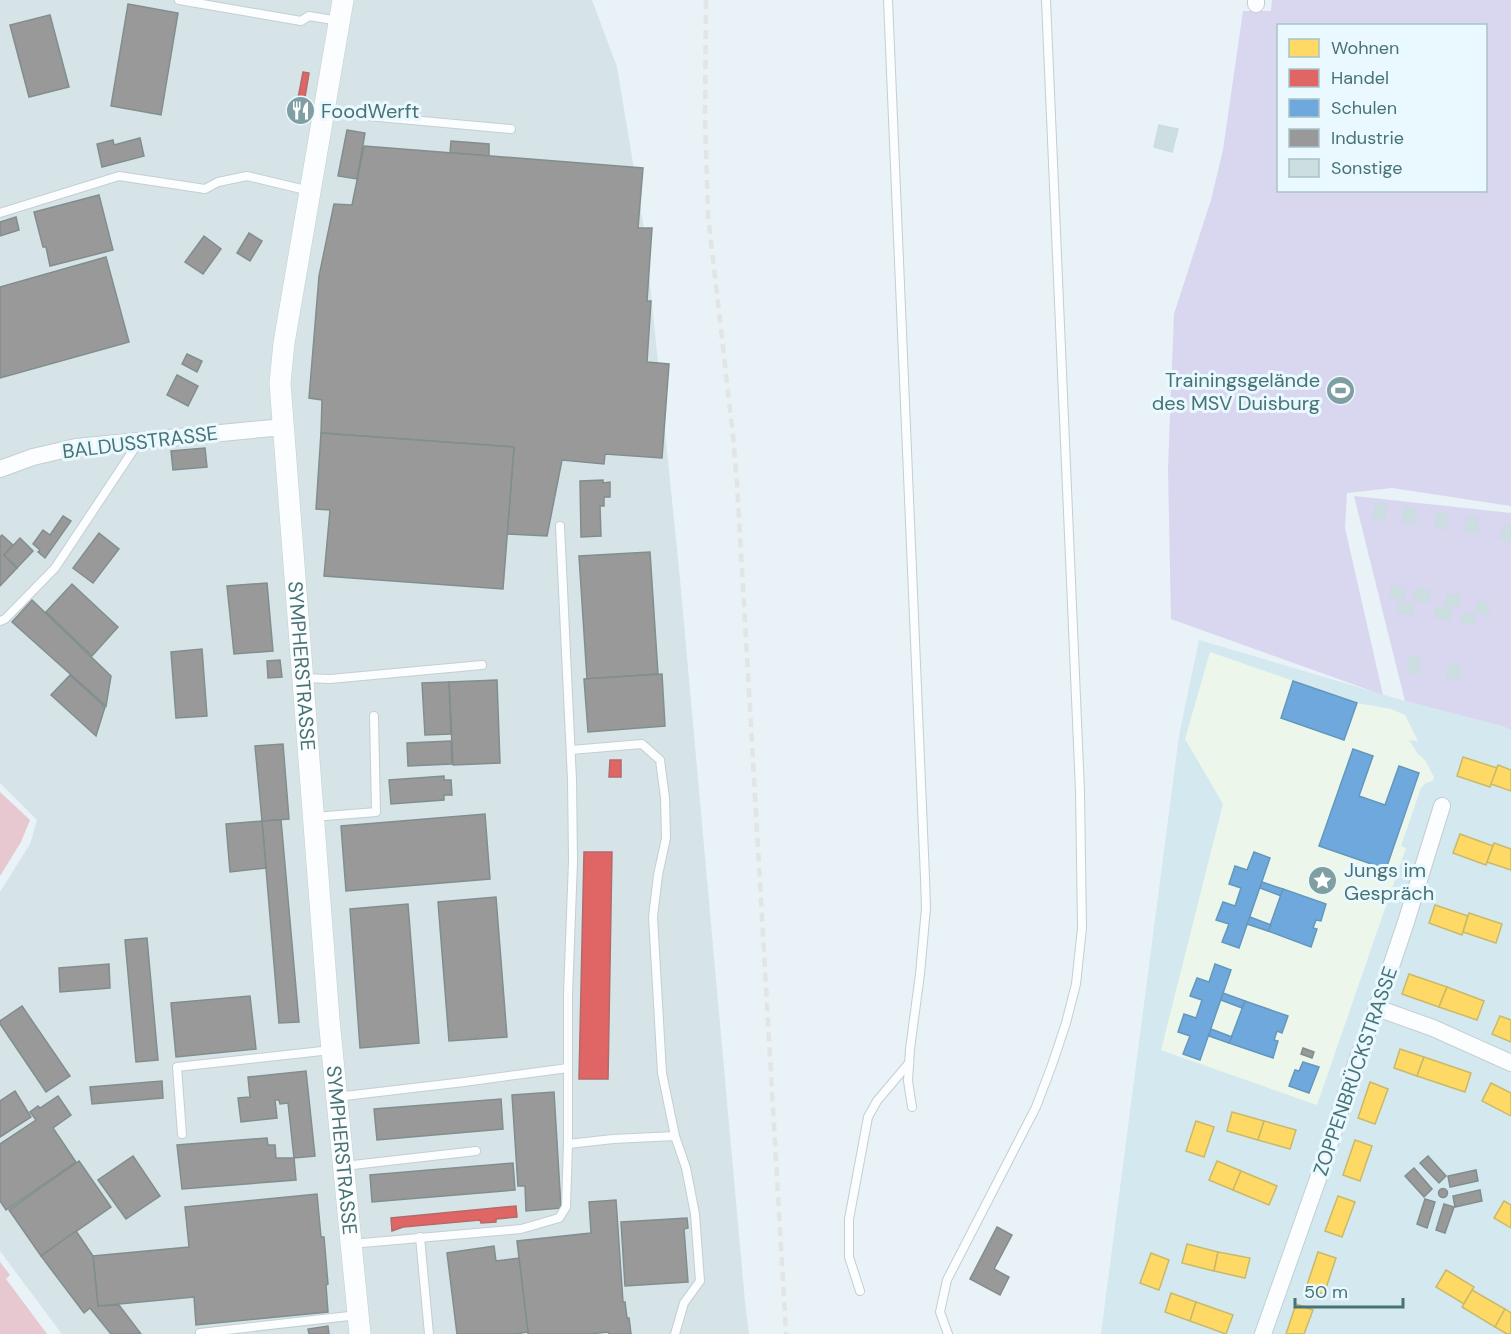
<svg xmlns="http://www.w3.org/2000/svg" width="1511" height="1334" viewBox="0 0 1511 1334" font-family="'DM Sans',sans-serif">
<rect width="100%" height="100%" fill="#e8f2f7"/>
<path fill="#d3e8ef" d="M1199,640L1405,701L1502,726L1511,730V1334H1101L1179,736Z"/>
<path fill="#d6e3e7" d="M0,0H592L617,67L645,235L680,579L745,1302L749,1334H62L0,1251V892L30,844L37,820L0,783Z"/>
<path fill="#edf6ea" d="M1210,652L1357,703L1391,709L1405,715L1418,741L1409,740L1418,754L1425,760L1434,777L1433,781L1426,783L1421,788L1401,846L1406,848L1317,1105L1161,1050L1223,804L1185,739Z"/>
<g fill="#d9d6f0" fill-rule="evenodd">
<path d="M1272,0H1511V506L1392,488L1347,493L1345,528L1383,695L1171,619L1168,468L1174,314L1211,200L1223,150L1243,11H1271ZM1278,26H1486V190H1278Z"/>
<path d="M1354,496L1511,513V730L1502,726L1405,701Z"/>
</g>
<g fill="#e7c8d0">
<path d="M0,792L30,820L21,842L0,876Z"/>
<path d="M0,1262L10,1275L6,1279L47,1334H0Z"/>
</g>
<g fill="#ffd966" stroke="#c8ba6a" stroke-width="1.5">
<path d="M1463,757L1497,768L1490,787L1457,776Z"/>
<path d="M1498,765L1511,770V791L1491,784Z"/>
<path d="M1460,834L1493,846L1486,865L1453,853Z"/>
<path d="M1494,843L1511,849V870L1487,862Z"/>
<path d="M1435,905L1468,916L1462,935L1429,923Z"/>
<path d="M1469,913L1502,924L1496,943L1463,932Z"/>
<path d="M1409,974L1447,987L1439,1007L1402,994Z"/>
<path d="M1447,987L1484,1001L1477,1020L1439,1007Z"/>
<path d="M1500,1016L1511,1020V1042L1492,1034Z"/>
<path d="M1400,1049L1424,1057L1417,1076L1394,1068Z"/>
<path d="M1424,1057L1471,1073L1465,1092L1417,1076Z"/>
<path d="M1370,1082L1388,1089L1375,1124L1358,1118Z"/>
<path d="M1491,1083L1511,1093V1116L1482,1101Z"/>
<path d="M1232,1112L1264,1121L1258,1140L1227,1131Z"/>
<path d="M1196,1121L1214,1127L1204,1157L1186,1151Z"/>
<path d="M1264,1121L1296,1130L1290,1149L1258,1140Z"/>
<path d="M1355,1140L1372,1146L1360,1181L1343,1175Z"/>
<path d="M1217,1161L1241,1171L1233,1190L1209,1180Z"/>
<path d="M1241,1171L1277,1186L1269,1205L1233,1190Z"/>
<path d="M1338,1196L1355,1202L1342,1237L1325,1231Z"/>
<path d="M1504,1201L1511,1205V1228L1494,1218Z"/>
<path d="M1187,1244L1218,1252L1214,1271L1182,1263Z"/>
<path d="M1218,1252L1250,1258L1245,1278L1214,1271Z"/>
<path d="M1318,1252L1336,1258L1324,1294L1306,1288Z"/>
<path d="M1151,1253L1169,1260L1159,1290L1140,1283Z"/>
<path d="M1446,1270L1474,1287L1464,1304L1436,1287Z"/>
<path d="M1472,1290L1505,1309L1495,1327L1462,1307Z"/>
<path d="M1171,1293L1196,1302L1190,1321L1165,1312Z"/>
<path d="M1196,1302L1233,1315L1226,1334L1190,1321Z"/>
<path d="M1296,1304L1313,1310L1304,1334H1286Z"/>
<path d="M1505,1309L1511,1313V1334H1507L1495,1327Z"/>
</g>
<g fill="#e06666" stroke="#b26a6a" stroke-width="1.5">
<path d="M303,72L309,73L302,115L295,114Z"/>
<path d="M610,760H621V777H609Z"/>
<path d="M584,852H612L608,1079H579Z"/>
<path d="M516,1206L517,1217L496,1219V1222L481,1223L480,1220L403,1227L392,1231L391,1218Z"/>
</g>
<g fill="#6fa8dc" stroke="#6398bd" stroke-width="1.5">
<path d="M1293,681L1357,703L1344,740L1281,718Z"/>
<path d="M1353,749L1373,756L1359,796L1385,805L1399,766L1419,773L1386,869L1319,846Z"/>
<path d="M1254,852L1270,858L1239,948L1222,942L1229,924L1216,920L1223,902L1235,906L1241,888L1229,884L1235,866L1247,870Z"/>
<path d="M1262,882L1283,889L1281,896L1260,888Z"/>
<path d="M1283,889L1326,904L1321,921L1316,920L1313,928L1317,929L1311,947L1268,931Z"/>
<path d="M1250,917L1271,925L1268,931L1247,924Z"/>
<path d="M1215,964L1231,970L1200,1060L1183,1054L1190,1036L1178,1032L1184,1014L1196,1018L1202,1000L1190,996L1197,978L1209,982Z"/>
<path d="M1223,993L1245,1001L1242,1008L1221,1000Z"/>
<path d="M1245,1001L1288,1016L1282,1033L1277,1031L1274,1040L1278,1041L1273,1058L1229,1043Z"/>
<path d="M1211,1029L1232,1037L1229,1043L1209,1036Z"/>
<path d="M1303,1062L1319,1067L1309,1093L1289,1086L1295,1070L1299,1071Z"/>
</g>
<g fill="#999" stroke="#818e8e" stroke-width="1.5">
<path d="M128,4L178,13L161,115L111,106Z"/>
<path d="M50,15L69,87L29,97L10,25Z"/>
<path d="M347,130L365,133L357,179L338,176Z"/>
<path d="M140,138L144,156L102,167L97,144L113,140L114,145Z"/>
<path d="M451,141L489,144V156L450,153Z"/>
<path d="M364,146L643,168L638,228H652L647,301H651L647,362L669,364L662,458L605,454L604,464L562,460L547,536L507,534L514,447L321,433L322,400L309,398L319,276L334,204L352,205Z"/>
<path d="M99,195L113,250L50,266L46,247H43L34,212Z"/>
<path d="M16,217L19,230L0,236V222Z"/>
<path d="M249,233L262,241L250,261L237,253Z"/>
<path d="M204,236L221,249L203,274L185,262Z"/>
<path d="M106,257L129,342L0,378V287Z"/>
<path d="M187,354L202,361L197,372L182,364Z"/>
<path d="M177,375L198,386L188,406L167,395Z"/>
<path d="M321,433L514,447L503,589L324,576L330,510L316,509Z"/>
<path d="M205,448L207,467L173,470L171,451Z"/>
<path d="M603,480V483L610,482V497H604V506H600L601,536L581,537L580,481Z"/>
<path d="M63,516L71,521L45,558L38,552L40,550L33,544L43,530L50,535Z"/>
<path d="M99,533L119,549L93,583L73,568Z"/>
<path d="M2,535L13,545L4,555L17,568L0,586V537Z"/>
<path d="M20,538L33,551L17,568L4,555Z"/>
<path d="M650,552L658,674L587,679L579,556Z"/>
<path d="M267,583L273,651L234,654L227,586Z"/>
<path d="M72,584L118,627L92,656L46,612Z"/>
<path d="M32,600L111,676L106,706L12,622Z"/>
<path d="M202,649L207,716L176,718L171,652Z"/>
<path d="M280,660L282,677L268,678L267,661Z"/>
<path d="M662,674L665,726L588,732L584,679Z"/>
<path d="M70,675L105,707L96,736L51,695Z"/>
<path d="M497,680L500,763L453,765L449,682Z"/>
<path d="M449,682L451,734L425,735L422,683Z"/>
<path d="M451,741L452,764L408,766L407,743Z"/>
<path d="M283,744L289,819L262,821L255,746Z"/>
<path d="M444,776V780H451L452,795H444V800L391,804L389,780Z"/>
<path d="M485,814L490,879L346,891L341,826Z"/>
<path d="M281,820L299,1022L279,1023L262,821Z"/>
<path d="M262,821L266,868L230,872L226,824Z"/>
<path d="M496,897L507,1037L449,1041L438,902Z"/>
<path d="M408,904L419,1043L360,1048L350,909Z"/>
<path d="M147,938L158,1060L136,1062L125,940Z"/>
<path d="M109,964L110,988L60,992L59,968Z"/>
<path d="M250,996L256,1049L176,1057L171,1003Z"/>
<path d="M22,1006L70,1076L46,1092L0,1024V1021Z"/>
<path d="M1303,1048L1314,1052L1312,1058L1301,1054Z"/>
<path d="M306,1071L315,1156L294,1158L288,1103L280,1104L279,1100H275L277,1118L241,1122L238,1098L250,1097L248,1077Z"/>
<path d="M162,1081L163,1098L92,1104L90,1087Z"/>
<path d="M15,1091L31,1117L0,1137V1101Z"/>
<path d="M554,1092L561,1208L526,1211L525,1186H518L512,1095Z"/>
<path d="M58,1096L71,1115L53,1128L76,1162L6,1210L0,1201V1144L36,1120L30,1112L38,1106L40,1108Z"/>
<path d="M501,1099L503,1129L377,1140L374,1109Z"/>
<path d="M267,1138L268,1145H275L276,1158H294L296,1180L182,1189L177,1145Z"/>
<path d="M133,1156L160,1196L126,1219L98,1180Z"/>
<path d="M1428,1156L1446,1176L1439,1183L1420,1163Z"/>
<path d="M79,1161L111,1207L41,1256L9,1210Z"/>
<path d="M513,1163L515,1190L372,1202L370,1175Z"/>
<path d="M1414,1168L1432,1189L1424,1197L1405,1176Z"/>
<path d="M1476,1170L1478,1181L1450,1187L1448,1176Z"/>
<circle cx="1443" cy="1193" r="4.5"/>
<path d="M1480,1190L1482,1201L1455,1207L1453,1196Z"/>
<path d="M317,1194L321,1237H324L328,1284L326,1285L328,1312L196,1325L194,1297L98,1306L93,1256L189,1247L185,1207Z"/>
<path d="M1425,1199L1435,1202L1427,1228L1417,1224Z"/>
<path d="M616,1200L623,1302H625L627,1318H629L631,1334H609L608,1332L590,1334H528L517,1241L591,1233L589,1202Z"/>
<path d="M1444,1204L1454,1207L1445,1233L1436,1230Z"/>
<path d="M687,1218L688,1228L684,1229L688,1282L625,1286L621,1222Z"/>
<path d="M997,1227L1012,1235L994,1269L1009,1277L1000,1295L970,1279Z"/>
<path d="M76,1231L93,1256L98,1306L119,1305L141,1334H111L90,1308L84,1313L41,1256Z"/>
<path d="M494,1246L496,1261L519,1258L528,1332L516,1334H457L447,1253Z"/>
<path d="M328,1326L329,1334H309L308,1329Z"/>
</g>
<g fill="#cddee1" stroke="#cadde0" stroke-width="1.5">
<path d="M1159,125L1178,129L1172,152L1154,147Z"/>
<path d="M1375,503L1386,504L1385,520L1374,519Z"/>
<path d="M1405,508L1416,509L1414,524L1403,523Z"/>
<path d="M1437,513L1448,514L1446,529L1435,527Z"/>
<path d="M1467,517L1477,518L1476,532L1466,531Z"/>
<path d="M1505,525L1511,527V536L1509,541L1500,538Z"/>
<path d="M1391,587L1405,588L1404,598L1390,597Z"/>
<path d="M1415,589L1430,591L1428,602L1414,600Z"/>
<path d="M1447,595L1460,596L1459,606L1446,605Z"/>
<path d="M1479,601L1491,607L1487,615L1475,610Z"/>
<path d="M1399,603L1413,604L1412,614L1398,612Z"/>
<path d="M1437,606L1451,609L1449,620L1435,618Z"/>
<path d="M1463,613L1475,615L1474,625L1461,623Z"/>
<path d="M1410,657L1420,658L1418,674L1408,673Z"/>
<path d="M1449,664L1460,666L1458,678L1447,677Z"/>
</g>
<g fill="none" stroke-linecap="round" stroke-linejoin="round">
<defs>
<g id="service">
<path d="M179,0L301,21L309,16L339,21"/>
<path d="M888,0L925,878L926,908L920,974L910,1049L908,1081L912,1107"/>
<path d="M324,112L511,129"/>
<path d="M0,213L119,176L205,189L218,182L247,176L310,191"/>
<path d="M0,621L5,619L55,568L140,440"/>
<path d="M303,678L330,679L482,665"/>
<path d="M571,750L642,744L660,760L665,798L666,838L658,875L653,917L662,1073L675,1136"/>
<path d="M314,817L376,812L374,716"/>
<path d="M336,1097L464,1082L568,1068"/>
<path d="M182,1134L177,1067L331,1050"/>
<path d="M568,1144L613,1139L675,1136L686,1168L695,1214L700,1281L684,1303L675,1334"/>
<path d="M344,1166L476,1151"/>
<path d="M420,1237L429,1334"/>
<path d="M351,1244L521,1229L559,1218L566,1207L568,1144V994L573,861L572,780L560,526"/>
<path d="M860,1291L849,1257V1219L868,1117L877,1101L909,1063"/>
<path d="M200,1333L358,1315"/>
<path d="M948,1334L940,1312L947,1280L1036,1107L1052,1065L1066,1023L1076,984L1082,928L1080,791L1046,0"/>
</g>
<g id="minor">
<path d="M1256,4V0"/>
<path d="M0,469L33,457L76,447L283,427"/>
<path d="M1377,1008L1433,1028L1511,1063"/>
<path d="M1263,1334L1319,1176L1355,1066L1377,1008L1406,922L1442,806"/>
</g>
<g id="tertiary">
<path id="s1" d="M343,0L284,343L280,383L329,1019L360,1334"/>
</g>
</defs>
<use href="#service" stroke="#c3cfd2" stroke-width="10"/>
<use href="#minor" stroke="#c3cfd2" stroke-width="18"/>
<use href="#tertiary" stroke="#c3cfd2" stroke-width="22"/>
<use href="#service" stroke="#fcfdfe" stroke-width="8"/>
<use href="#minor" stroke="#fcfdfe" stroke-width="16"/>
<use href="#tertiary" stroke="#fcfdfe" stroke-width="21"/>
<path stroke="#e3e5e2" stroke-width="4.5" stroke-dasharray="9 6" stroke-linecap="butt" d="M706,0L705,116L708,215L733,436L737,483L786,1334"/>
</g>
<defs>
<symbol id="restaurant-disc" viewBox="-11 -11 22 22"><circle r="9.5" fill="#809fa2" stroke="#e9f9ff"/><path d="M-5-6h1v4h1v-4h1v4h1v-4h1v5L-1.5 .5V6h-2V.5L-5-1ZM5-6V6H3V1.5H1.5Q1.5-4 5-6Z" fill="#fff"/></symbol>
<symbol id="stadium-disc" viewBox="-11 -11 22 22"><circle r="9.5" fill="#809fa2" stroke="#e9f9ff"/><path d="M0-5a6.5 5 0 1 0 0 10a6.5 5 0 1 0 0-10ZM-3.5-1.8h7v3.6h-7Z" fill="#fff"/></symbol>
<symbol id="sight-disc" viewBox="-11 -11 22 22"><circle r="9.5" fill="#809fa2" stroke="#e9f9ff"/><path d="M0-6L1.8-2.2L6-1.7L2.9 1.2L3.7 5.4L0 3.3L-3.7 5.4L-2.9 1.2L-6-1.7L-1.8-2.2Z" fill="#fff"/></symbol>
</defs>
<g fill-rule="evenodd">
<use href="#restaurant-disc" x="284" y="94" width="33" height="33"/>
<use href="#stadium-disc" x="1324" y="374" width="33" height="33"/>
<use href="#sight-disc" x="1306" y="864" width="33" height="33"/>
</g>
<g text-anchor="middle" stroke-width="6" stroke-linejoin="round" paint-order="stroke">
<g font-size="20" fill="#487375" stroke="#e9f9ff" text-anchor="start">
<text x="321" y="118">FoodWerft</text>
<text x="1320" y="387" text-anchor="end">Trainingsgelände<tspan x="1320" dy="23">des MSV Duisburg</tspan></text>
<text x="1344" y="877">Jungs im<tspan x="1344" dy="23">Gespräch</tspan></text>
</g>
<g font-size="20" fill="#487375" stroke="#e9f9ff">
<text transform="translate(140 442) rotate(-7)" y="7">BALDUSSTRASSE</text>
<text dy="7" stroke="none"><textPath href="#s1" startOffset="672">SYMPHERSTRASSE</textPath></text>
<text transform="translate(1355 1071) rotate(-71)" y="7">ZOPPENBRÜCKSTRASSE</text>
<text dy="7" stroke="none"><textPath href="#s1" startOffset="1158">SYMPHERSTRASSE</textPath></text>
</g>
</g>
<rect x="1277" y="24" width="210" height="168" fill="#e9f9ff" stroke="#a9c3c8" stroke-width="1.5"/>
<rect x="1289" y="39" width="30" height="18" fill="#ffd966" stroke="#a9c3c8" stroke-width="1.5"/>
<text x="1331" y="54" font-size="18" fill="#487375">Wohnen</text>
<rect x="1289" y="69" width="30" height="18" fill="#e06666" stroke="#a9c3c8" stroke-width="1.5"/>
<text x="1331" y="84" font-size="18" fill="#487375">Handel</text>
<rect x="1289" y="99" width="30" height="18" fill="#6fa8dc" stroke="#a9c3c8" stroke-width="1.5"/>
<text x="1331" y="114" font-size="18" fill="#487375">Schulen</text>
<rect x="1289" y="129" width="30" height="18" fill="#999999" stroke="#a9c3c8" stroke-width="1.5"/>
<text x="1331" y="144" font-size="18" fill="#487375">Industrie</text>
<rect x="1289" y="159" width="30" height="18" fill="#cddee1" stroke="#a9c3c8" stroke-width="1.5"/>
<text x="1331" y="174" font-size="18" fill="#487375">Sonstige</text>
<path d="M1295 1298v9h108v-9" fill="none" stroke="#487375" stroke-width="3"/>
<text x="1304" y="1298" font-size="18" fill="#487375" stroke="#e9f9ff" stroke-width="4.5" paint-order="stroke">50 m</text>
</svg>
